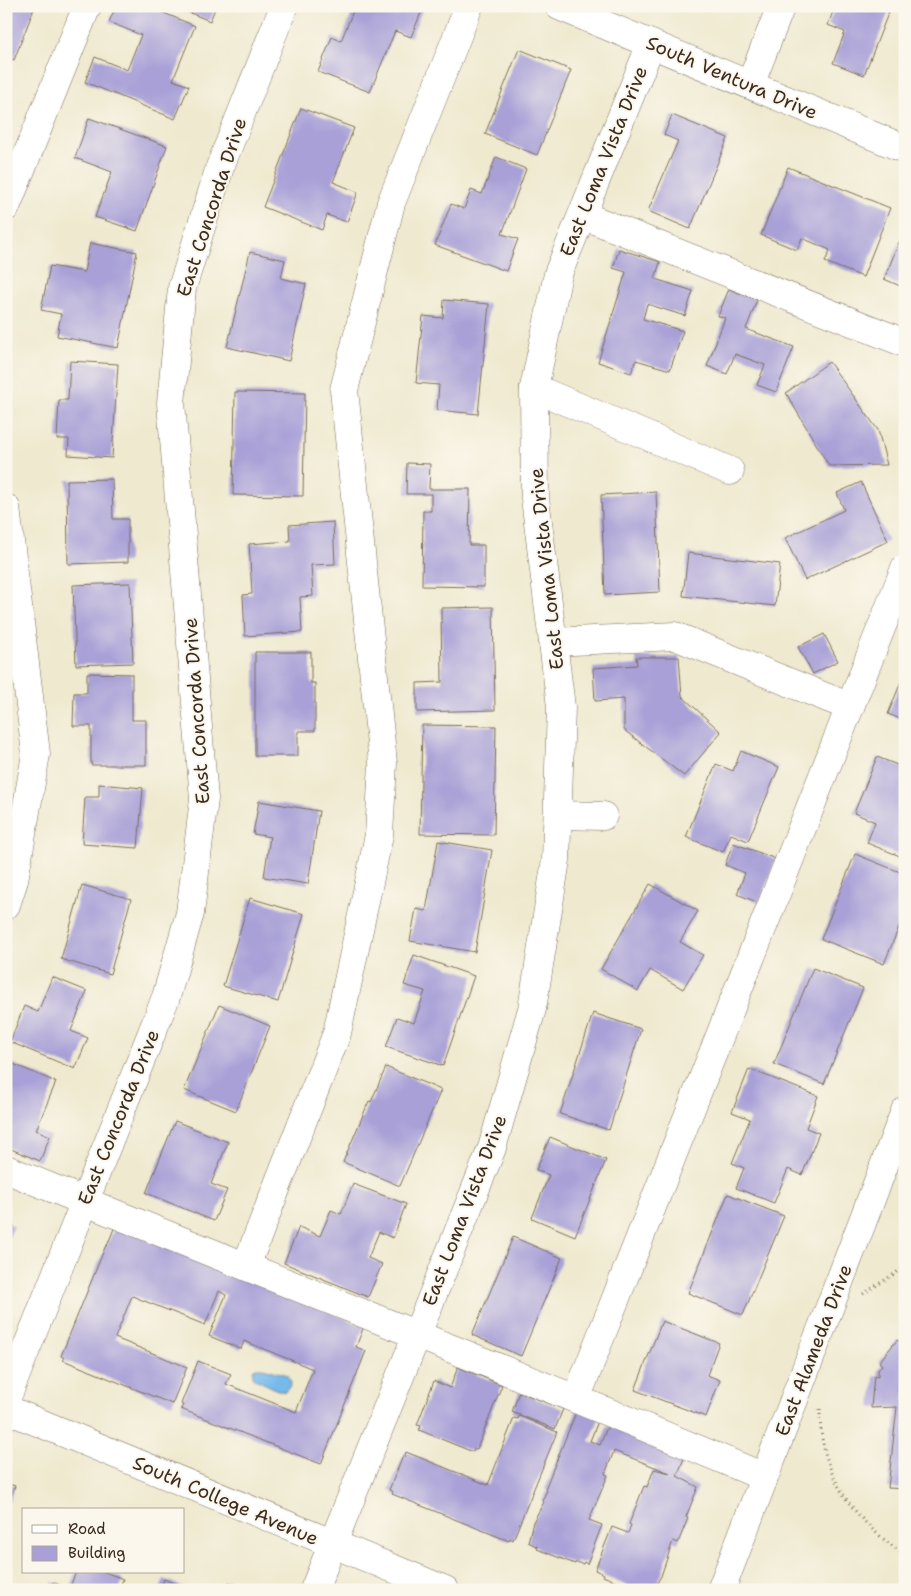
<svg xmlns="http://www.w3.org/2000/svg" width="911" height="1596" viewBox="0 0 911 1596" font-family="'Shantell Sans',sans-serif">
<rect width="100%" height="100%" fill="#fbf7ec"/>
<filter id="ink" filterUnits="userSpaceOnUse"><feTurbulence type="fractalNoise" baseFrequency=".02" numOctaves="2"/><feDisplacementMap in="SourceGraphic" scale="10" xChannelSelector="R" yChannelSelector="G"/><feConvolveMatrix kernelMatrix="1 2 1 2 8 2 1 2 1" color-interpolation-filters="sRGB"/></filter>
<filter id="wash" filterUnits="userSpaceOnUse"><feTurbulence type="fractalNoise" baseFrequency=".0096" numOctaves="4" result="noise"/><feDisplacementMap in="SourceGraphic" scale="20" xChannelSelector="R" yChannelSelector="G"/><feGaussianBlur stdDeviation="1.12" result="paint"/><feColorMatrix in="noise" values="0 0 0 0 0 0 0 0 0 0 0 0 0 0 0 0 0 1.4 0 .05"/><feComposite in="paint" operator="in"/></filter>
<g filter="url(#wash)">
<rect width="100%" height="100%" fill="#efe9cf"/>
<path fill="#74baeb" stroke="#587284" d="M256,1368H263L288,1375L291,1383L290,1386L285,1392L280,1391L255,1379L253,1376V1370Z"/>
<g id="blocks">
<g fill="#a8a0d7">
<path d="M6,6H35L14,60L6,57Z"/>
<path d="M116,6H147L195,26L173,80L189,86L175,119L85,82L95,57L127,70L141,35L109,22Z"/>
<path d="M173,6H216L210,21Z"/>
<path d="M355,6H417L423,8L411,37L395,31L370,92L318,72L332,37L341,41Z"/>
<path d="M835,6H891L864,75L833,63L845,32L828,25Z"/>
<path d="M519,49L571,70L537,155L485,134Z"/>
<path d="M301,108L354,128L333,182L358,192L347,222L327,215L322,230L263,207Z"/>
<path d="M672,115L728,138L690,229L648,211L678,141L664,135Z"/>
<path d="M89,118L167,146L137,231L95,217L112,172L75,158Z"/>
<path d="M496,157L526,169L502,234L518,239L506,271L435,245L451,204L464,209L471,190L482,194Z"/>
<path d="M788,167L890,208L863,277L825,262L830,250L802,238L797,250L761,235Z"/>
<path d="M905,228V288L884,279Z"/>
<path d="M90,243L137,252L118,348L57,336L61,314L41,310L50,266L84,272Z"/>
<path d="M619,249L660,262L655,279L693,291L685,316L647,304L643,319L683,331L670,370L636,360L631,373L598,362L626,272L613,268Z"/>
<path d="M250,252L285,260L281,278L306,284L289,361L227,347Z"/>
<path d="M729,289L757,300L746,329L794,347L776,392L757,385L765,365L735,354L727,374L707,366L725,318L718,316Z"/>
<path d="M444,300L489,304L478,414L437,410L439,385L416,383L423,316L443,318Z"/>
<path d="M70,361L118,364L112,458L68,455L69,439H57L59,400H68Z"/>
<path d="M829,362L878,430L887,465L829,466L786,393Z"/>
<path d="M235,392L305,393L303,496L233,495Z"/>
<path d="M407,463L430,464L429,489H470L469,545H484V587L422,586L423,511H431V494H406Z"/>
<path d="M112,479L113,519H128V562L68,564L67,480Z"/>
<path d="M861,482L888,541L805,580L785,538L844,510L837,493Z"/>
<path d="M656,492L660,592L605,595L601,495Z"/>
<path d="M333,522L335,564L311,565L313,596L300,597L302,632L245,636L243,595L252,594L249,544L290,541L289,525Z"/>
<path d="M688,553L780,564L775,606L683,596Z"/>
<path d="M130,583L133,663L76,665L73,585Z"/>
<path d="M493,607L495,710L417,712V683L442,682L441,608Z"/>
<path d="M824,634L838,661L813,674L798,647Z"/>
<path d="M255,652H311V683H315V731H298V756H255Z"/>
<path d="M636,657H679L682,696L721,732L684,776L624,730V699L595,701L593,668L637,665Z"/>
<path d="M905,672V721L888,714Z"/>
<path d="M87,673L132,674V720H146V765H91V726H73L74,693H87Z"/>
<path d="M422,725L496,726L494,835L420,834Z"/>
<path d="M741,751L779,767L748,841L731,834L723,852L686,837L716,764L733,771Z"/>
<path d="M877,757L905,768V858L867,843L875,822L854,813Z"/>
<path d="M99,784L143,788L138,848L82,844L85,797H99Z"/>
<path d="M259,801L319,811L308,884L264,877L270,837L253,834Z"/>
<path d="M438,841L492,850L475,952L410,941L416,909L426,911Z"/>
<path d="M733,843L776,859L759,903L737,894L745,873L725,865Z"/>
<path d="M855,854L905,874V912L884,964L821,939Z"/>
<path d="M650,884L698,911L680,942L703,955L683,989L650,970L638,991L601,969Z"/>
<path d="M82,885L131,899L110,974L61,959Z"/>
<path d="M250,898L304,914L278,1002L223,986Z"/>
<path d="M414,955L474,976L443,1066L386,1047L397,1017L414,1023L425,991L404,985Z"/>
<path d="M813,968L863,988L824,1084L774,1064Z"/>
<path d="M52,977L87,991L71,1031L88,1038L75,1069L10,1042L24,1006L38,1012Z"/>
<path d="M219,1005L270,1026L236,1111L184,1090Z"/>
<path d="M593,1013L641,1029L609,1130L560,1114Z"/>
<path d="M6,1061L56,1082L36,1130L50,1136L40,1161L6,1147Z"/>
<path d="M386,1067L441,1090L400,1186L343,1162L369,1101L371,1102Z"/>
<path d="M749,1069L818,1096L806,1128L819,1133L802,1175L788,1169L774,1203L736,1188L744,1168L732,1163L750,1119L732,1112Z"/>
<path d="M175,1121L228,1142L211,1184L227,1190L214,1221L146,1193Z"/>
<path d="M550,1137L606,1160L575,1236L532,1218L549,1175L536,1170Z"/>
<path d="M353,1184L406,1204L393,1238L379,1232L368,1258L382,1264L368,1297L284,1263L299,1227L320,1236L331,1210L341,1214Z"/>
<path d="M728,1194L784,1216L743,1315L688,1293Z"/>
<path d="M6,1222L14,1226L6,1244Z"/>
<path d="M115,1226L364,1326L356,1347L366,1351L321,1464L181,1409L183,1405L181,1404L198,1361L231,1374L226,1384L296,1412L313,1369L244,1341L241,1349L209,1336L226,1295L219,1291L205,1325L132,1296L115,1338L187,1367L172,1404L63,1360L64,1358L61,1356L106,1245L107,1246Z"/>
<path d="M513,1237L562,1258L521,1356L472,1335Z"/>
<path d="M662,1321L719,1343L707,1375L720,1380L706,1417L635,1390Z"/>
<path d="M897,1340L905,1345V1489L888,1488L897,1407L871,1408L874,1376L878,1377V1370L882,1365L879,1362Z"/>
<path d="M458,1367L502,1385L477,1449L474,1448L473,1452L419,1430L421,1426L417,1425L434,1381L450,1388Z"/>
<path d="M519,1392L563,1409L555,1429L512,1412Z"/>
<path d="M577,1410L599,1419L590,1441L600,1445L608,1425L685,1456L677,1476L698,1487L686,1517L688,1518L678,1543L673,1541L661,1576L653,1590H638L603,1576L604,1574L595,1570L612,1527L628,1533L631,1525L629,1524L644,1486L647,1487L654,1469L670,1473L614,1451L605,1474L608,1475L589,1520L602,1525L587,1564L584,1562L583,1564L576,1562L575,1564L537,1549L538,1547L528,1542L533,1522L544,1502L542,1501L547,1490L545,1489Z"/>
<path d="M519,1416L557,1432L513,1540L510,1538L509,1541L392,1494L393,1492L389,1490L403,1456L404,1457L406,1452L488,1485L514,1418L518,1419Z"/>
<path d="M6,1483L15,1486L6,1507Z"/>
<path d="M76,1572H105L123,1579L119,1590H50L53,1582L69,1589Z"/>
<path d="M164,1579L189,1590H160Z"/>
<path d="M229,1582L241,1586L242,1584L255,1590H225Z"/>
</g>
</g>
</g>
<g filter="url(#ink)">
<use href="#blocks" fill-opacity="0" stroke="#7a6d5c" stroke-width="1"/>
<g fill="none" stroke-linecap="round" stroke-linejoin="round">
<defs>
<g id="minor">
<path d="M559,6L905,149"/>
<path d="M750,85L781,6"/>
<path d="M6,207L87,6"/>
<path d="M582,215L905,343"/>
<path d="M534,388L730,471"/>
<path d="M6,508L36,754L14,880L6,905"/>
<path d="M553,642L675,636L850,707"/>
<path d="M558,815L603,816"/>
<path d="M6,1169C258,1274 513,1370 764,1477"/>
<path d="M246,1266L337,1033L379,835L383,763L344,390L391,203L469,6"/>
<path d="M576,1399L905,568"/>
<path d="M6,1400L166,997L190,913L204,799L171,403L182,288L220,167L284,6"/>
<path d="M6,1409L445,1590"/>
<path d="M314,1590L492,1148L532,1009L556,860L561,707L535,498L534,388L558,274L651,44"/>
<path d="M721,1590L905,1111"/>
</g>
</defs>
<use href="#minor" stroke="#7a6d5c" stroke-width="29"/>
<g stroke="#7a6d5c" stroke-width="3" stroke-dasharray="1 4" stroke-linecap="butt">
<path d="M863,1294L905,1267"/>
<path d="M820,1409C819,1474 853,1520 905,1555"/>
</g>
<use href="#minor" stroke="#fff" stroke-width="28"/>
</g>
</g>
<g text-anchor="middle" stroke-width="4" stroke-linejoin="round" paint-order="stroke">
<g font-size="19" fill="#3b2a1e" stroke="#fbf7ec">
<text transform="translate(732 77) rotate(23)" y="7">South Ventura Drive</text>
<text transform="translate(603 161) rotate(-68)" y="7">East Loma Vista Drive</text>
<text transform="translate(211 207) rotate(-72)" y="7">East Concorda Drive</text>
<text transform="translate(546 569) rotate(-96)" y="7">East Loma Vista Drive</text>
<text transform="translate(196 711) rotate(-94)" y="7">East Concorda Drive</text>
<text transform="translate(118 1117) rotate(-68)" y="7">East Concorda Drive</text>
<text transform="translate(464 1210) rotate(-69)" y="7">East Loma Vista Drive</text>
<text transform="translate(813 1350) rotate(-69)" y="7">East Alameda Drive</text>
<text transform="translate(226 1500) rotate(23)" y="7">South College Avenue</text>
</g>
</g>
<rect width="911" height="1596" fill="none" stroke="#fbf7ec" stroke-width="25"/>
<rect x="22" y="1508" width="162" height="65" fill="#fbf7ec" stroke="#aea59a"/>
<rect x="32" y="1525" width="25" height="8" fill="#ffffff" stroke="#aea59a"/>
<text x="68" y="1534" font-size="15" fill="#3b2a1e">Road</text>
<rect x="32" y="1546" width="25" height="15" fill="#a8a0d7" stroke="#aea59a"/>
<text x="68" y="1558" font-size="15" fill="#3b2a1e">Building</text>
</svg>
